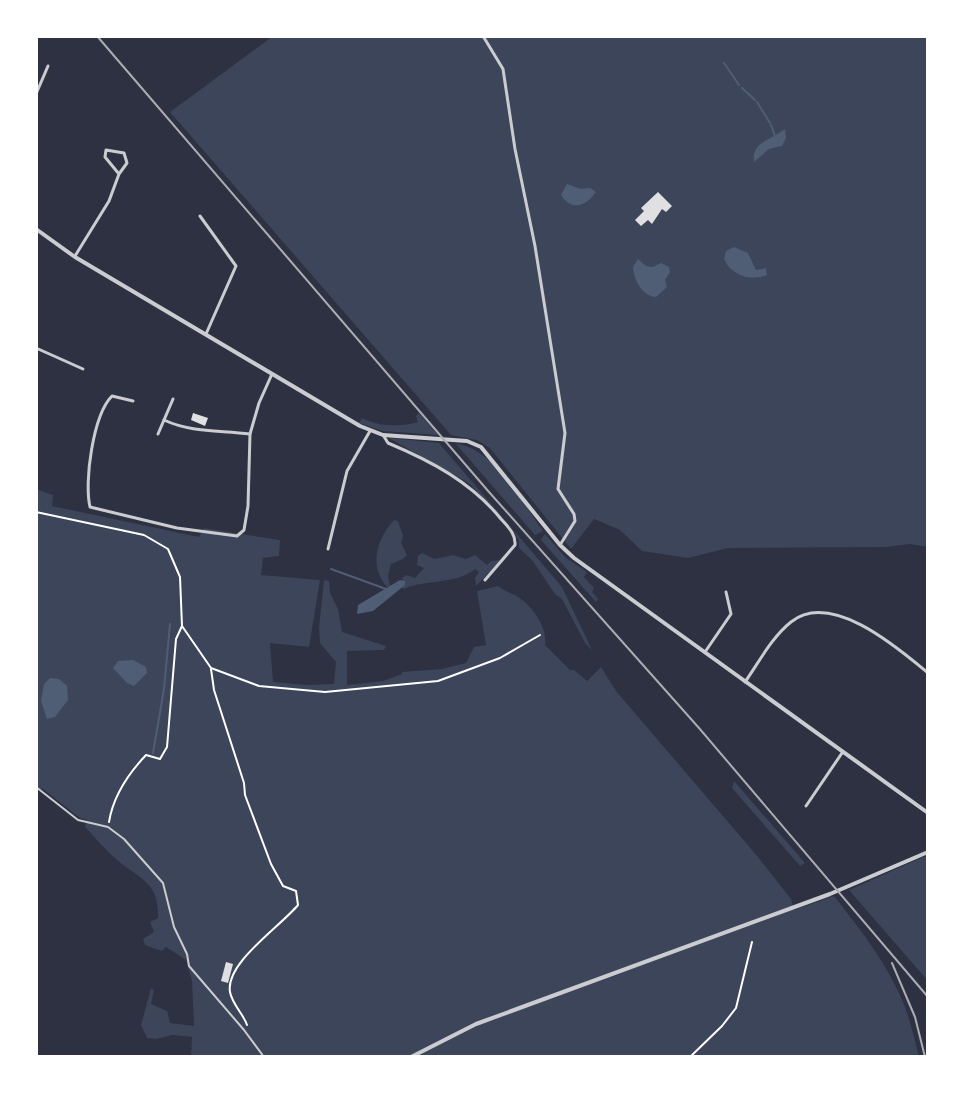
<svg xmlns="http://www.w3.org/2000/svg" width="964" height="1093" viewBox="0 0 964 1093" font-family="'Fira Sans',sans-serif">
<rect width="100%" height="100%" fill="#2d3142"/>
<g fill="#3c4559">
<path d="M273,36H928V547L910,544L886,547L728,548L688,558L642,551L620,530L594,519L571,549L490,448L477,440L451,435L170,112Z"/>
<path d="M419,413L438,435L383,431L359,423L362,418C379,427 400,427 418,422L416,416Z"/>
<path d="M389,438L439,443L562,587L592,650L585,643L562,599L555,594L532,560L519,548V541L513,530L470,484Z"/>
<path d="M456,444C494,448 522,502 543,531L535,535Z"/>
<path d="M36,489L53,495L52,506L199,537L204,528L280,540L279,556L263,558L261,575L320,580L309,647L270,643L273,682L306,685L334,684L336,662L320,643L319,628L324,580L329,581L330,593L338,609L342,632L386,646L384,650L347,651V685L383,681L402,674V672L442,669L466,663L474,647L486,645L477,591L498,586C504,591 509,592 515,595C531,604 548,627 545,645L570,670H574L587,681L601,667L616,691L758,857L791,899L794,910L834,896C856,924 879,953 895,985C907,1007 913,1032 919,1057H191L192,1037L173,1035L156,1039L147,1038L141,1025L151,988L154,990L151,1004L167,1011L170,1023L194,1026L192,981L186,960L166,947L162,951L145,945L143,939L154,932L150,922L158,918C159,881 140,880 116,859C105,850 95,837 85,827L87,820L80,818L43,789L36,790Z"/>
<path d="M394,520L398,521L403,536L401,543L407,555L403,559L391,564L388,576L390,586L387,587C369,566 376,540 394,520Z"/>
<path d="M545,534L566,558L587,572L584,577L594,588L592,592L598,599L596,602L541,540Z"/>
<path d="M422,553L434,559L453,555L466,559L475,555L487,565L491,561L501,560L476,586L475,578L479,572L475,569C456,585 425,579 404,589L401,587L405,585L402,578L406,575L415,578L424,568L417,565L418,556Z"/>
<path d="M734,781L805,863L800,866L732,788Z"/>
<path d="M928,855V981L849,890Z"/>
</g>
<g fill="#4f5d75">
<path d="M785,129L786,138L782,146L769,149L754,162C751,142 771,140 785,129Z"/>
<path d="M567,184L581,189L590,188L596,192C586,206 572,212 561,195Z"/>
<path d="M734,247L748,253L756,270L766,268L767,275C750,282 731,275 724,259L726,251Z"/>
<path d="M638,259L646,266L653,267L661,263L669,267L670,272L665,280L667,287L656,297C642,296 634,280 633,267Z"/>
<path d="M400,580L405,581V585L373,611L357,614L358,605Z"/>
<path d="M133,660L146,667L147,673L134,686L127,683L113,668L118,661Z"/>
<path d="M59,679L67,686L68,700L55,717L47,719L41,701L44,684L50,678Z"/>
</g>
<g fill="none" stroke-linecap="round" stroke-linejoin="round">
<g stroke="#4f5d75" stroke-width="2">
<path d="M724,63L739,85"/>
<path d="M742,88L755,100"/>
<path d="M757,102L770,123"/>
<path d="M771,125L775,136"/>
<path d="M331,569L386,589"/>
<path d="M153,753L164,689L170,624"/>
</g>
</g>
<g fill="#e0e0e3">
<path d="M658,192L672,206L666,212L662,209L652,224L648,220L641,226L635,220L644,211L641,208Z"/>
<path d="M193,413L208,418L205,426L191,420Z"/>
<path d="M226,962L233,964L228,983L221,981Z"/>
</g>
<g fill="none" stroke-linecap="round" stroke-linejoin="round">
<g stroke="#fff" stroke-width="2">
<path d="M36,512L144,535L168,549L180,577L182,626L211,668L259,686L325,692L438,681L500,658L540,635"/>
<path d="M211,669L214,690L244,783L245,795L271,864L283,886L296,891L298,905C281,926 225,963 230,992C232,1004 244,1015 247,1025"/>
<path d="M109,822C113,797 129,773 146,755L160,759L167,747L176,639L182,626"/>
<path d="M690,1057L722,1026L736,1008L752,942"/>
</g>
<path stroke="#caccd0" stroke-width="2" d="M36,787L78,820L108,827L124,839L163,883L174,927L187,954L189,966L244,1030L264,1057"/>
<g stroke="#caccd0" stroke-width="3">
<path d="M483,36L503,69L515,149L535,246L565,433L558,489L574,514L575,521L560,545"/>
<path d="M36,94L48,66"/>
<path d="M200,216L236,266L206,334"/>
<path d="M75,256L109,201L119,174L127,163L124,153L106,150L105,157L119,174"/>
<path d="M36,348L83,369"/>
<path d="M133,401L112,396C93,415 84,482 90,507L177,528L237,536L244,530L248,506L250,434L259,403L272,374"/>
<path d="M164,420C192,433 220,430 250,434"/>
<path d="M158,434L173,399"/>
<path d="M383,435L388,443C431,461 471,482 501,519C508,527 516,534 515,545L485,580"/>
<path d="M328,549L347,471L370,431"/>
<path d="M705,652L731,614L726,592"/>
<path d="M745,682C759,662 772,637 791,622C831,590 898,648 928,673"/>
<path d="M806,806L842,753"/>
</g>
<g stroke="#caccd0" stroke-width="4">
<path d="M36,229L75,257L360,426L383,435L467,441L481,447L560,545L574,558L928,813"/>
<path d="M411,1057L476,1024L830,894L928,852"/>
</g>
<g stroke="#abadb3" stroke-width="2">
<path d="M97,36L489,492L699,728L928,997"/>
<path d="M892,963L915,1017L925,1057"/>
</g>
</g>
<rect width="964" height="1093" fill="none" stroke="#ffffff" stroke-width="76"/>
</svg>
